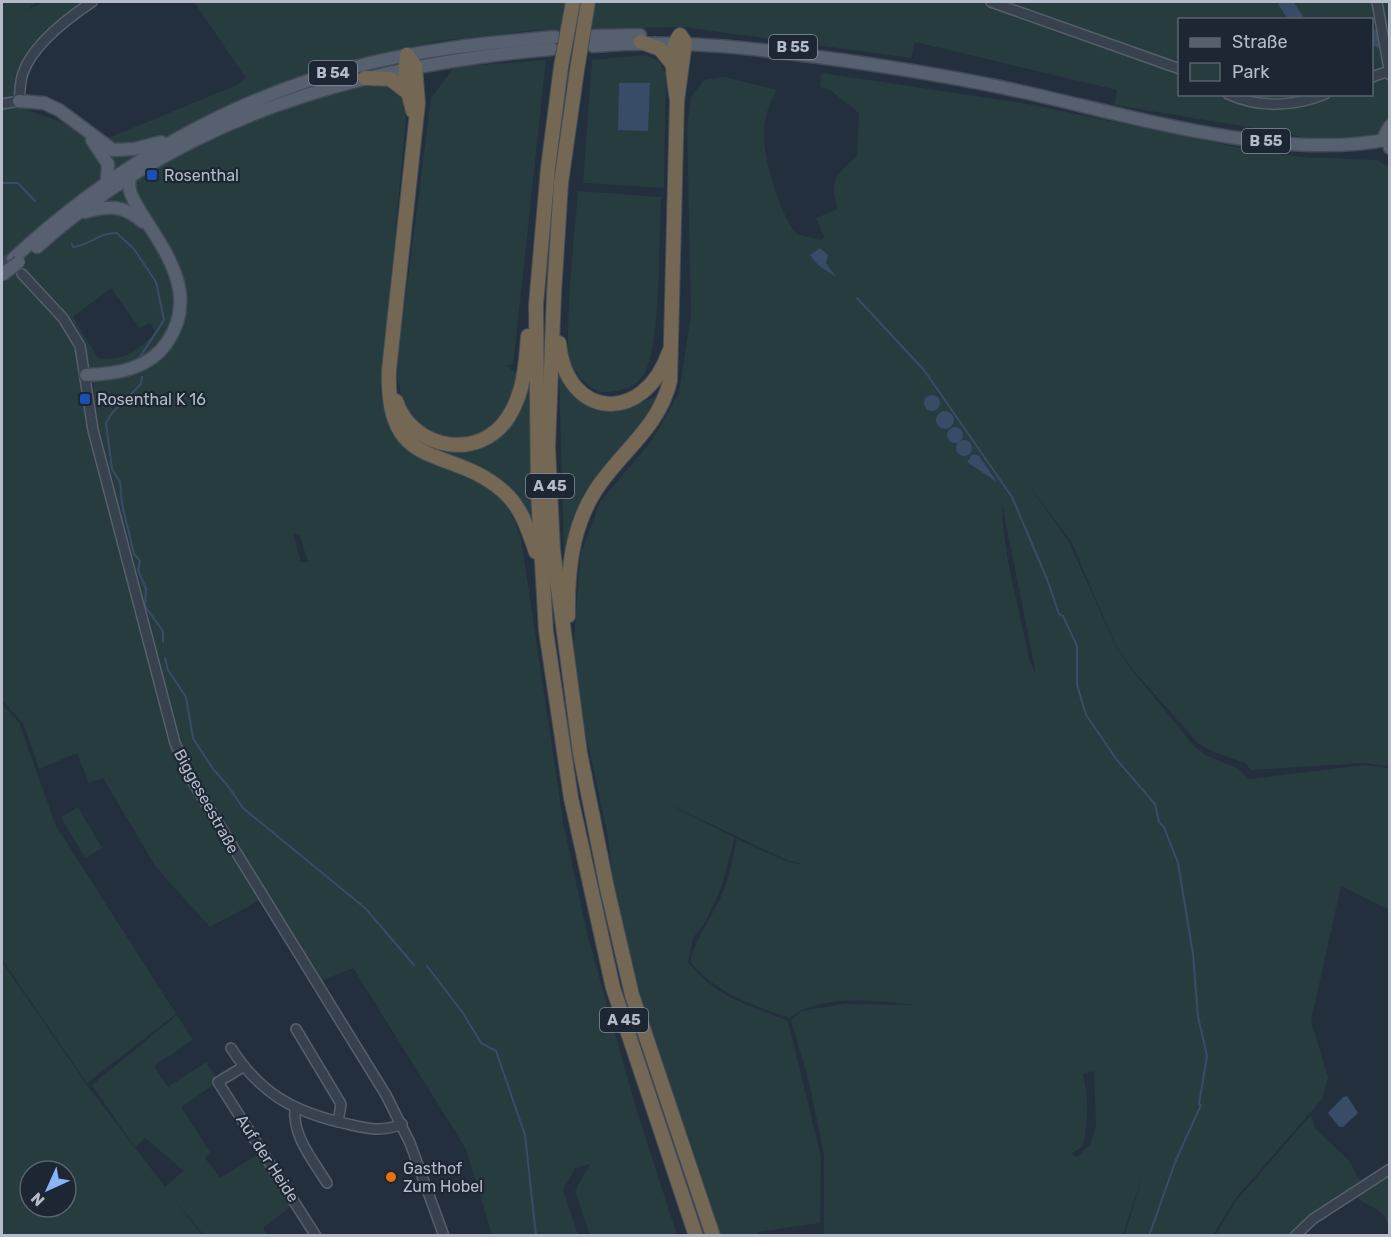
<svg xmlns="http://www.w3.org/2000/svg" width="1391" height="1237" viewBox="0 0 1391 1237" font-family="Rubik,sans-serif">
<rect width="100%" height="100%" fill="#242f3e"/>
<g fill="#263c3f" fill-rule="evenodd">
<path d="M2,2H22V4L23,2H38L26,10L44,2H100C61,30 23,54 14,105L106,139L237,85L246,78L194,2H1389V120L1383,125L1380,136C1350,143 1319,143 1290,134L1114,105L1117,90L915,42L911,58L683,27L538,30L439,41L393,51L387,82L405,97L406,119L380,393C394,443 417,453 461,474C470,478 482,482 490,488C507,501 514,519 521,538L564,827L588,937L636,1108L677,1235H590L575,1191L590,1164L575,1168L563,1190L578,1235H492L466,1149L353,968L321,981L194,777L178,741L94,418L93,379L88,377L89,432L142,634L137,636L142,635L172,744L262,899L210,927L156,867L103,778L89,783L77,753L39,769L23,723L2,700ZM1180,20H1372V94H1180ZM111,288L139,328L150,323L155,332C140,350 123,362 98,358L73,317ZM293,533L300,536L308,562H301Z"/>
<path d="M645,55L659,61L666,75L664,188L583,183L592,60Z"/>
<path d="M546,60L517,330L513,364L506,365L529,383L532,530L518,497L493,477L433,449L414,435L402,397L396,372L431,98L454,67Z"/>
<path d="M822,73L1028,104L1241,148L1299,157L1376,160L1389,166V766L1364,763L1251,770L1245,763L1211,751L1198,743L1133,670L1116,646L1071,541L1028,484L1069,542L1116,647L1132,670L1194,746L1205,755L1239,769L1249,779L1364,765L1389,768V910L1341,886L1311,1021L1328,1077L1322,1099L1235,1199L1213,1235H1125L1143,1174L1123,1235H824V1154L808,1078L791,1020L802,1011L844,1004L916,1005C877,1001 823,993 789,1018C749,1003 719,995 690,962C697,934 714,916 724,889C730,873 733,855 737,839L785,861L806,865L787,860L662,801L735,838L721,888L706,921L693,938L688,962C717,998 747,1004 788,1021L821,1157L820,1223L757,1232L758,1235H720L641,997L614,889L608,837L572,669L580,556L600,502L653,439L679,393L691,315L687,126L691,97L704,80L724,77L777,90C768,103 763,123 764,139C764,160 783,223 798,234C802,237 814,237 820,240L824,237L816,218L838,209C828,180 836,176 857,156L859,113L830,90L820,87ZM1002,504L1036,674L1030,662C1020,612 1003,556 1002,504ZM1094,1071L1096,1126L1090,1145L1077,1157L1071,1154L1083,1146C1088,1121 1089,1098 1083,1074Z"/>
<path d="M578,191L661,197C659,233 661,348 644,374C636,387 624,390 609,392C594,394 577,377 571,364C562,346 576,220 578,191Z"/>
<path d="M559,375C586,422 616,415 659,394L644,419L584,492L564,555Z"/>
<path d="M2,704L19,723L56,826L176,1014L87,1083L2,959Z"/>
<path d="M78,807L102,848L85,858L61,817Z"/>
<path d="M2,962L86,1084L202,1235H2ZM30,1171H66V1207H30Z"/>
<path d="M177,1015L193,1040L154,1066L168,1087L206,1062L218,1082L181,1107L210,1152L205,1158L220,1178L263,1151L295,1203L263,1228L267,1235H204L164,1187L184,1171L145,1138L135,1147L92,1085Z"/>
<path d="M1311,1115L1315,1128L1350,1162L1362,1184L1291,1235L1215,1236L1236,1201Z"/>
<path d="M1389,1173V1227C1382,1203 1368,1210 1355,1195Z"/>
</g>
<g fill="#394c67">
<path d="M619,83H650L648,131L618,130Z"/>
<path d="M820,248L828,255L826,263L836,277L818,265L810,255Z"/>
<circle cx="932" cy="403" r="8"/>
<circle cx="945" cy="420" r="9"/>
<circle cx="955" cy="435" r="8"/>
<circle cx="964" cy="448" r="8"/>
<path d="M973,454L979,456L997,482L967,462Z"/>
<path d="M1347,1096L1358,1113L1343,1127H1339L1328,1113L1343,1097Z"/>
</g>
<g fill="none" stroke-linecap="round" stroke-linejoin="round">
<g stroke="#394c67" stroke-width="2">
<path d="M2,183H18L35,201"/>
<path d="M72,244L73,247C90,245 100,232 117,233L134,249L156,282L164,320L140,357"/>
<path d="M857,298L924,370L1012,497L1047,579L1059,614L1063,616L1077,646V685L1086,715L1117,760L1155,804L1159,822L1164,827L1178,863L1193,954L1198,1017L1207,1056L1199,1104L1201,1105L1176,1160L1149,1236"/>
<path d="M142,377L141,384L112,413L106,423L112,469L120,482L122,504L134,554L140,561L138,570L146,589L145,606L163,631V642"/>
<path d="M165,658L168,670L186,697L193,738L213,769L228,786L243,808L365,908L414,965"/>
<path d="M427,966L463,1013L481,1043L496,1051L525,1135L536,1236"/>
</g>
<g stroke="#394c67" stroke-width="14">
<path d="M1285,2L1297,20"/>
<path d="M1372,36L1390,47"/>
</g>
<path stroke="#3a4453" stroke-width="9" stroke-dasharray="9 4.5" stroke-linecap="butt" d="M2,258L17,271"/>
<defs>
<g id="minor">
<path d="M991,2L1180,69"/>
<path d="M1377,2L1390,75"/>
<path d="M1372,77L1389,71"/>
<path d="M1228,94C1258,108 1294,107 1325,94"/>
<path d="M2,104L19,101C20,92 20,81 23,73C33,44 68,18 92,2"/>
<path d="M22,274L63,318L80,346L93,430L175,743L191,779L386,1095L410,1143L444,1236"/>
<path d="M296,1029L341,1104L338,1122"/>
<path d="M231,1048C260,1093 292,1111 343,1123C365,1128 380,1133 402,1124"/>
<path d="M243,1067L218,1082L316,1236"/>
<path d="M295,1108C292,1136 313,1160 327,1183"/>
<path d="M1295,1236L1313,1219L1390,1169"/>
</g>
<g id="major">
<path d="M593,36L640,35"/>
<path d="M593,46C682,39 753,48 841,60C904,69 966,79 1028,93C1134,117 1278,160 1385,140"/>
<path d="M19,101L44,103L59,110L113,150L134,149L161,142"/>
<path d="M1390,126L1385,135L1390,148"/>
<path d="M92,140L108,164L107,181"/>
<path d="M85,212C108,205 124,205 143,222"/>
<path d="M37,247C183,116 361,65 552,49"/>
<path d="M13,259C107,171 222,103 347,69C415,50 485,43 555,37"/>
<path d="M86,375C117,374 150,369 168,341C199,294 165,251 140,211C133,199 127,191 130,177"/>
</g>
<g id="highway">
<path d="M641,42L660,49L674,66"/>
<path d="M407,55L415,66L418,103L389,370C385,476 450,443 504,492C522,508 528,530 536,552"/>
<path d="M407,55L405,80L413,111"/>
<path d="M561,67L548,168L536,305L538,493L546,631L571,798L613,988L696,1236"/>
<path d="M577,70L561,183L554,293L548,447L553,550L580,753L607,888L632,995L713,1236"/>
<path d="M365,78L390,79L407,92"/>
<path d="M559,343C566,420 644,425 669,352"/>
<path d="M396,401C412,450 481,462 509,416C524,392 526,363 528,336"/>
<path d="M568,616C567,566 573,516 606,476C631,444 660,422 670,381L677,101C675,83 667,51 680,35L685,42L677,101"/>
</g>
</defs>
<use href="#minor" stroke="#565f6c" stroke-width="12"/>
<use href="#major" stroke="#414a57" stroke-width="15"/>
<use href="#highway" stroke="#434c59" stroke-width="16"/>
<use href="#minor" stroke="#38414e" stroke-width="9"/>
<use href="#major" stroke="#56606e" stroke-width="12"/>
<use href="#highway" stroke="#746855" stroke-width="14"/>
<defs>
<path id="major-bridge" d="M2,275L19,262"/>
<g id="highway-bridge">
<path d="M561,67L573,2"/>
<path d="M577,70L588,2"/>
</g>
</defs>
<use href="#major-bridge" stroke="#414a57" stroke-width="15" stroke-linecap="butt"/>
<use href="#highway-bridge" stroke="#434c59" stroke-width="16" stroke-linecap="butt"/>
<use href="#major-bridge" stroke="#56606e" stroke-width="12"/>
<use href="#highway-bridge" stroke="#746855" stroke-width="14"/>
</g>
<g fill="#1a4fb4" stroke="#1d2633" stroke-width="2">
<rect x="146" y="169" width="12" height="12" rx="3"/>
<rect x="79" y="393" width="12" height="12" rx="3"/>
</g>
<circle fill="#e8710a" stroke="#1d2633" stroke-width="2" cx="391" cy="1177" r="6"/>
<g text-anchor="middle" stroke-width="4.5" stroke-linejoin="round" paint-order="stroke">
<g fill="#1d2633" stroke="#878f9c" stroke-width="1.5">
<rect x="769" y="35" width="48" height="24" rx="4.5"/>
<rect x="309" y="61" width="48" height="24" rx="4.5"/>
<rect x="1242" y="129" width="48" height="24" rx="4.5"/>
<rect x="526" y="474" width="48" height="24" rx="4.5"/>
<rect x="600" y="1008" width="48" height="24" rx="4.5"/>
</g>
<g font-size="15" font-weight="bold" fill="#b4bcc9">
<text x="793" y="52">B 55</text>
<text x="333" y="78">B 54</text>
<text x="1266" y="146">B 55</text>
<text x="550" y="491">A 45</text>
<text x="624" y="1025">A 45</text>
</g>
<g font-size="16" fill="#b4bcc9" stroke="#1d2633" text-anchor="start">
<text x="164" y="181">Rosenthal</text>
<text x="97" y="405">Rosenthal K 16</text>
<text x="403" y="1174">Gasthof<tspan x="403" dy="18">Zum Hobel</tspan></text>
</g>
<g font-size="16" fill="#b4bcc9" stroke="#1d2633">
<text transform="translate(207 801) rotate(61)" y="6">Biggeseestraße</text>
<text transform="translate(268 1158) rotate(57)" y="6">Auf der Heide</text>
</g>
</g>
<rect width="1391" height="1237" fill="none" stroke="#b4bcc9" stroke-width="6"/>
<rect x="1178" y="18" width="195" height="78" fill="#1d2633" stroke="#59626f" stroke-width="1.5"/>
<rect x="1190" y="38" width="30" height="9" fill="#56606e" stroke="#59626f" stroke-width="1.5"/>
<text x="1232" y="48" font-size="18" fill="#b4bcc9">Straße</text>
<rect x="1190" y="63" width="30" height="18" fill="#263c3f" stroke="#59626f" stroke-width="1.5"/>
<text x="1232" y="78" font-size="18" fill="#b4bcc9">Park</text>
<g transform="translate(48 1189) rotate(225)"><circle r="28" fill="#1d2633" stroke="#59626f" stroke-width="1.5"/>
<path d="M0-4.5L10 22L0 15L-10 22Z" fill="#8ab4f8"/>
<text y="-9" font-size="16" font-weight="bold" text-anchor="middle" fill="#b4bcc9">N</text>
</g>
</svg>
